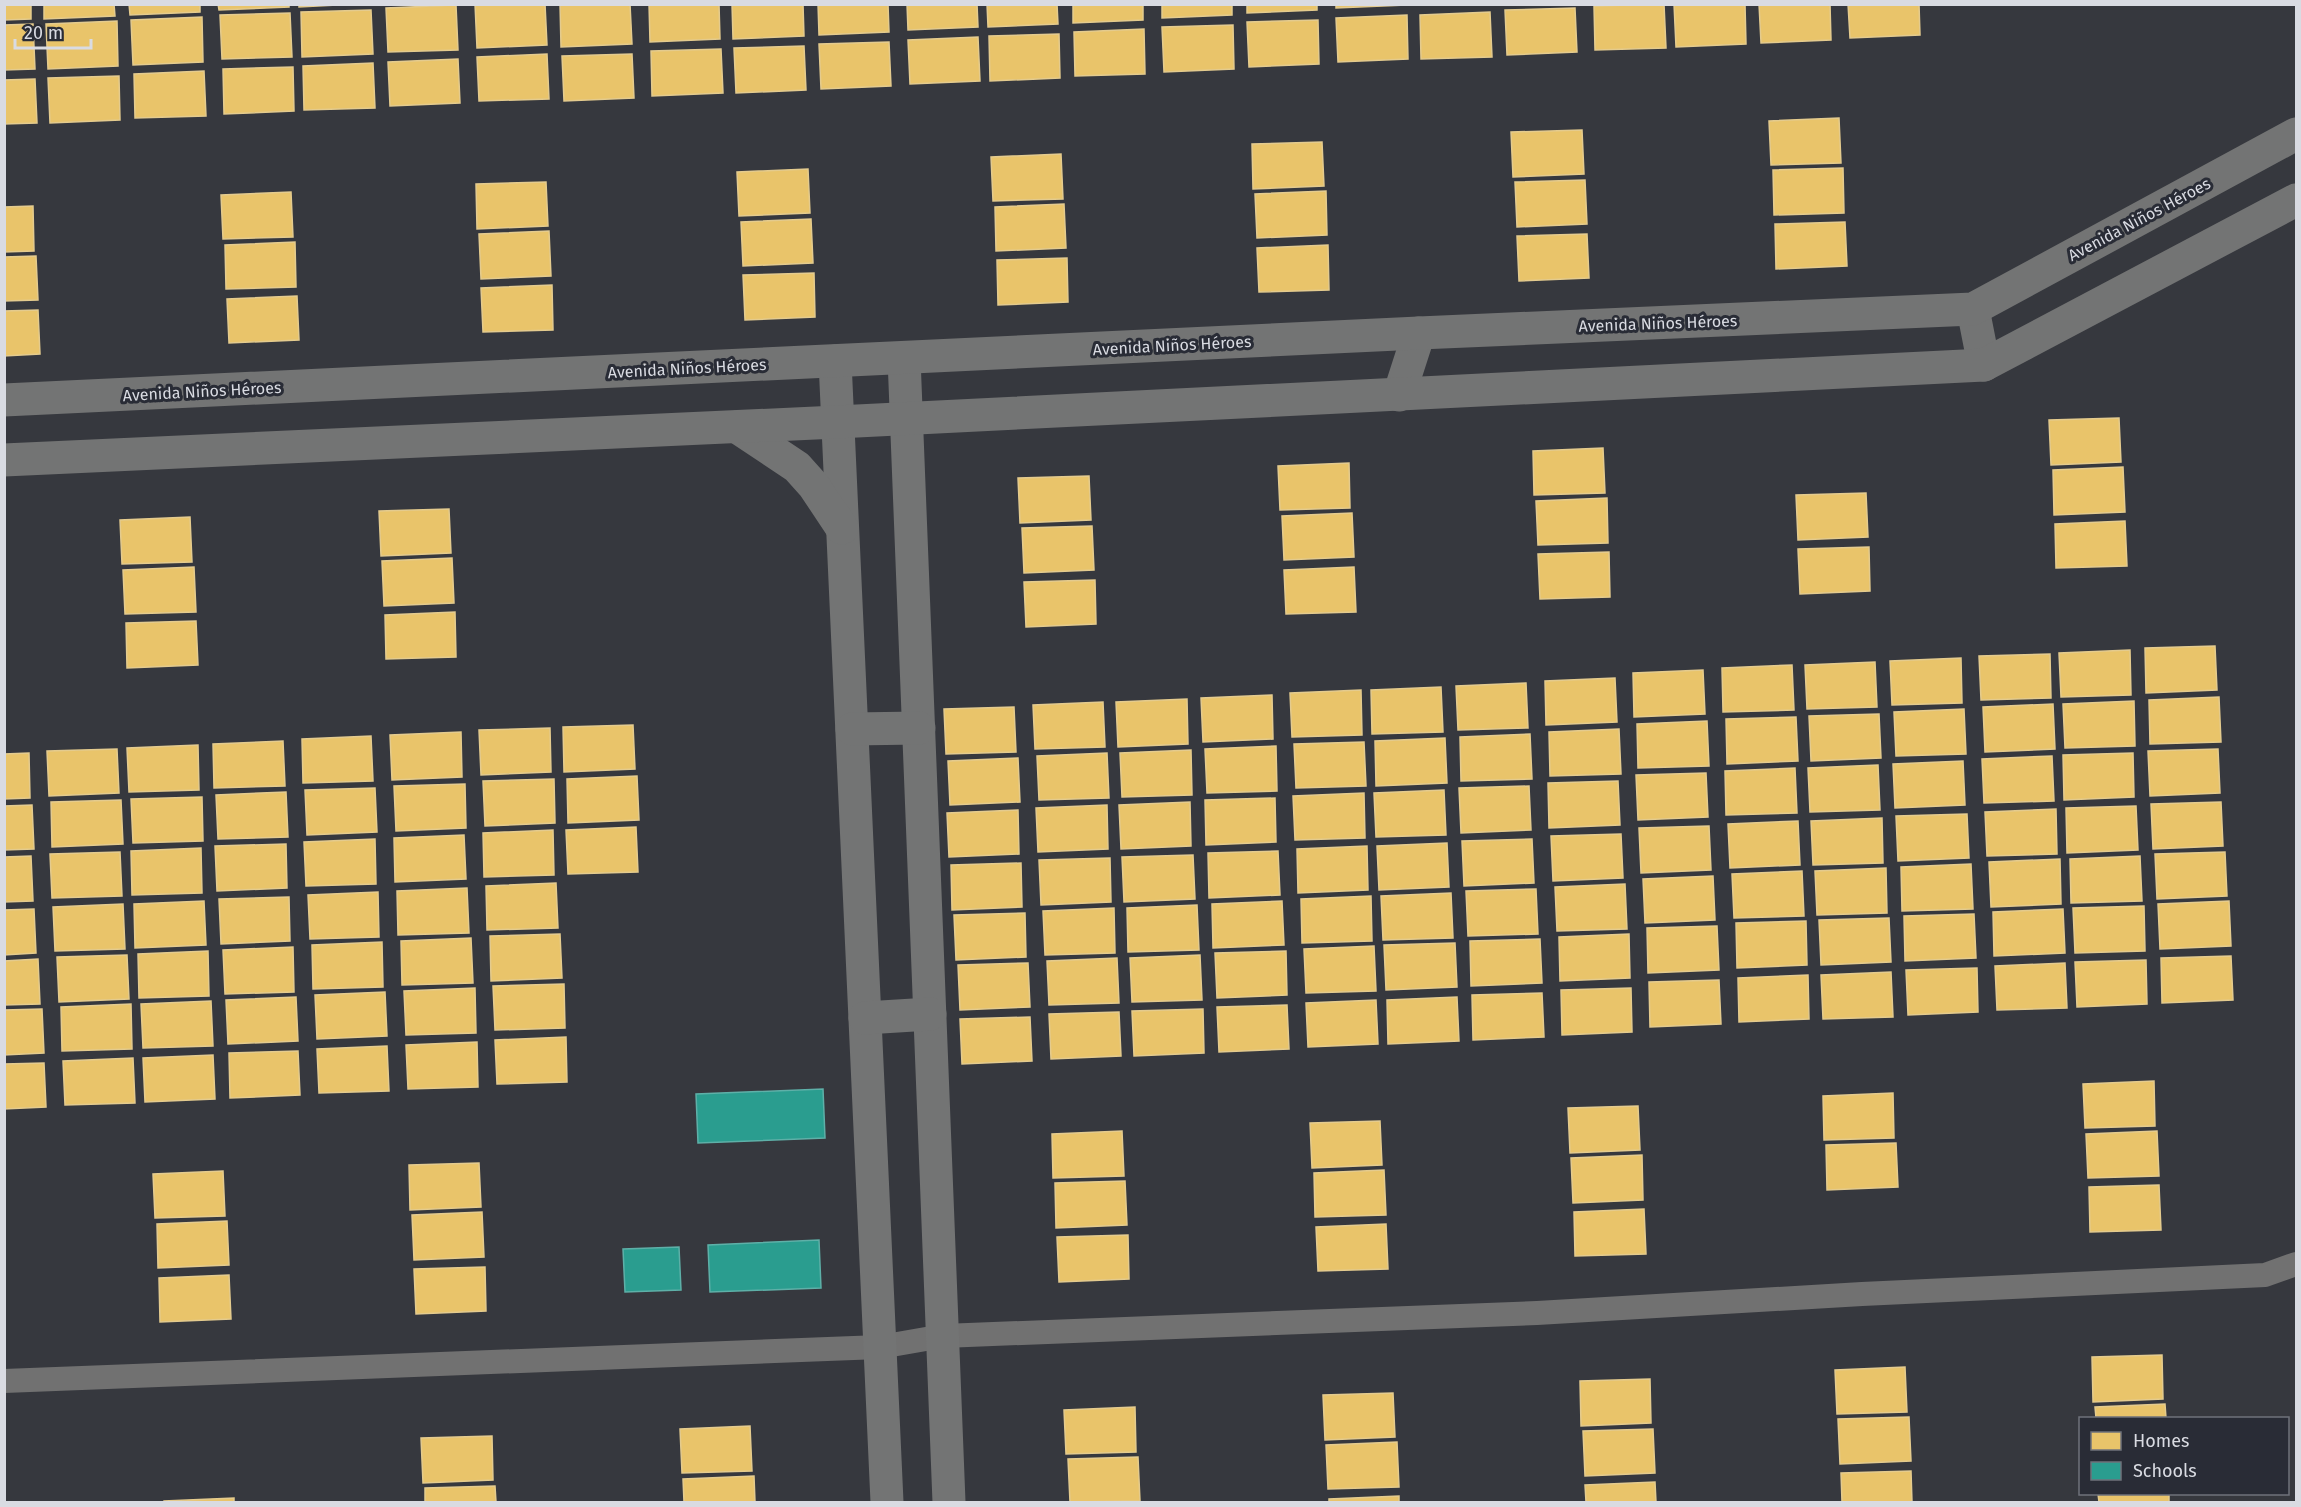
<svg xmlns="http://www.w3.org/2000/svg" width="2301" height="1507" viewBox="0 0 2301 1507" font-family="'Fira Sans',sans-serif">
<rect width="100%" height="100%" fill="#36383e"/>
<g fill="#e9c46a" stroke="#e4cb8e" stroke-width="1.5">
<path d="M4,4H31V19L4,20Z"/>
<path d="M44,4H114L115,16L44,19Z"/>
<path d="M129,4H200V12L130,15Z"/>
<path d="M218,4H289V7L219,10Z"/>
<path d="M299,4H357L299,7Z"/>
<path d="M475,4H545L547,45L477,48Z"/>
<path d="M560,4H630L632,44L561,47Z"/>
<path d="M649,4H719L720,39L650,42Z"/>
<path d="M732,4H803L804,36L733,39Z"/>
<path d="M818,4H888L889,32L819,35Z"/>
<path d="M907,4H977L978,27L908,30Z"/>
<path d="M987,4H1057L1058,24L988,27Z"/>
<path d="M1073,4H1143V20L1073,23Z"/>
<path d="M1162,4H1232V15L1162,18Z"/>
<path d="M1247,4H1317V10L1247,13Z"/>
<path d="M1336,4H1406V5L1336,8Z"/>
<path d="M1664,4L1666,48L1595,50L1594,6Z"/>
<path d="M1674,4H1745L1746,44L1676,47Z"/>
<path d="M1759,4H1830L1831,40L1761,43Z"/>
<path d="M1848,4H1919L1920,35L1850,38Z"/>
<path d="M456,5L458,50L388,52L386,8Z"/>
<path d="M1575,8L1577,52L1507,55L1505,10Z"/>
<path d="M371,10L373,54L302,57L301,12Z"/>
<path d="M1490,12L1492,57L1421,59L1420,15Z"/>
<path d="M290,13L292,57L222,59L220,15Z"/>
<path d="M1407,15L1408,59L1338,62L1336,18Z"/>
<path d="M202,17L203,62L133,65L131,20Z"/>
<path d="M1318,20L1319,64L1249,67L1247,22Z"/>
<path d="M117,21L118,66L48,69L46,24Z"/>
<path d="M33,24L35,69L4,70V25Z"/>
<path d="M1233,25L1234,69L1164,72L1162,27Z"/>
<path d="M1144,29L1145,74L1075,76L1074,32Z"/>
<path d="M1059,34L1060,78L990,81L989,36Z"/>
<path d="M978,37L980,81L910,84L908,40Z"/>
<path d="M889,42L891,86L821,89L819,44Z"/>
<path d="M804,46L806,90L736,93L734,48Z"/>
<path d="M721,49L723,93L652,96L651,51Z"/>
<path d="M547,54L549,99L479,101L477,57Z"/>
<path d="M632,54L634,98L564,101L562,56Z"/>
<path d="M458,59L460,103L390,106L388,62Z"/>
<path d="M373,63L375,108L304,110L303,66Z"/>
<path d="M293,67L294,111L224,114L223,69Z"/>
<path d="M204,71L206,116L135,118L134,74Z"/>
<path d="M119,76L120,120L50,123L48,78Z"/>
<path d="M35,79L37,123L4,124V80Z"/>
<path d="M1839,118L1841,163L1771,165L1769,121Z"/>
<path d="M1582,130L1584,174L1513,177L1511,132Z"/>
<path d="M1322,142L1324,186L1253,189L1252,144Z"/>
<path d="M1061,154L1063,199L993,201L991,157Z"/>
<path d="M1843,168L1844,213L1774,215L1773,170Z"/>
<path d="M808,169L810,213L739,216L737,172Z"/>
<path d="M1585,180L1587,224L1517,227L1515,182Z"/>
<path d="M546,182L548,226L477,229L476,184Z"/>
<path d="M1326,191L1327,235L1257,238L1255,194Z"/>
<path d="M291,192L293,237L223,239L221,195Z"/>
<path d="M1064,204L1066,248L996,251L995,207Z"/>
<path d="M33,206L34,251L4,252V207Z"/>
<path d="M811,219L813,263L743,266L741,222Z"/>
<path d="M1845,222L1847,266L1776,269L1775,224Z"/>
<path d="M549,231L551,276L481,279L479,234Z"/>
<path d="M1587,234L1589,278L1519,281L1517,236Z"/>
<path d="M295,242L296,287L226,289L225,245Z"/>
<path d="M1328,245L1329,290L1259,292L1257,248Z"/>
<path d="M36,256L38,300L4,301V257Z"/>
<path d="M1067,258L1068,302L998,305L997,260Z"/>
<path d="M814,273L815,317L745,320L743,275Z"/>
<path d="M552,285L553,330L483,332L481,288Z"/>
<path d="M297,296L299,340L229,343L227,299Z"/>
<path d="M38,310L40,354L4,356V311Z"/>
<path d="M2119,418L2121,462L2051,465L2049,420Z"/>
<path d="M1603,448L1605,493L1534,495L1533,451Z"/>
<path d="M1349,463L1350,508L1280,510L1278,466Z"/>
<path d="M2123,467L2125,512L2054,515L2053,470Z"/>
<path d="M1089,476L1091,520L1020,523L1018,478Z"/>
<path d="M1866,493L1868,537L1798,540L1796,495Z"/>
<path d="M1607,498L1608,543L1538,545L1536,501Z"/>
<path d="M449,509L451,553L381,556L379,511Z"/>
<path d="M1352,513L1354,557L1284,560L1282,516Z"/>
<path d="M190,517L192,562L122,564L120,520Z"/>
<path d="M2125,521L2127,566L2056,568L2055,524Z"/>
<path d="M1092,526L1094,570L1024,573L1022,528Z"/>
<path d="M1869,547L1870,591L1800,594L1798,549Z"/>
<path d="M1609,552L1610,597L1540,599L1538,554Z"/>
<path d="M452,558L454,603L384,606L382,561Z"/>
<path d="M194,567L196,612L125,614L123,570Z"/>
<path d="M1354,567L1356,612L1286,614L1284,570Z"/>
<path d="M1095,580L1096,624L1026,627L1024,582Z"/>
<path d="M455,612L456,657L386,659L385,615Z"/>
<path d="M196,621L198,665L127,668L126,623Z"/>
<path d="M2215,646L2217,690L2146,693L2145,648Z"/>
<path d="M2130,650L2131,695L2061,697L2059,653Z"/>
<path d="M2050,654L2051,698L1981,700L1979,656Z"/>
<path d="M1961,658L1962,703L1892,705L1890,661Z"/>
<path d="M1875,662L1877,707L1807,709L1805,665Z"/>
<path d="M1792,665L1794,710L1723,712L1722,668Z"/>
<path d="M1703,670L1705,714L1634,717L1633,673Z"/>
<path d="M1615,678L1617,722L1546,725L1545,681Z"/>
<path d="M1526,683L1528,728L1458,730L1456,686Z"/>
<path d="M1441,687L1443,732L1372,734L1371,690Z"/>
<path d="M1361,690L1362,735L1292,737L1290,693Z"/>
<path d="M1272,695L1273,739L1203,742L1201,698Z"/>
<path d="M2219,697L2221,742L2150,744L2149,700Z"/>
<path d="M1187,699L1188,744L1118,747L1116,702Z"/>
<path d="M2134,701L2135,746L2065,748L2063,704Z"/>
<path d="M1103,702L1105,747L1035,749L1033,705Z"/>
<path d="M2053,704L2055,749L1985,752L1983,707Z"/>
<path d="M1014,707L1016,752L946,754L944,709Z"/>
<path d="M1964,709L1966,754L1896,756L1894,712Z"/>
<path d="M1879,714L1881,758L1811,761L1809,716Z"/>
<path d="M1796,717L1798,761L1727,764L1726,719Z"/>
<path d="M1707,721L1709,766L1638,768L1637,724Z"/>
<path d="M633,725L635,769L564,772L563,727Z"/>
<path d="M550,728L551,772L481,775L479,730Z"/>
<path d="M1619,729L1621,774L1550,776L1549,732Z"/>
<path d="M461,732L462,777L392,780L390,735Z"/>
<path d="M1530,734L1532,779L1461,781L1460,737Z"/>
<path d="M371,736L373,781L303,783L302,739Z"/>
<path d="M1445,738L1447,783L1376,786L1375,741Z"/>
<path d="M283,741L285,786L214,788L213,744Z"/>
<path d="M1364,742L1366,786L1296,788L1294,744Z"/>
<path d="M198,745L199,790L129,792L127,748Z"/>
<path d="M1276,746L1277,791L1207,793L1205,749Z"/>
<path d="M117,749L119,793L49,796L47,751Z"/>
<path d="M2218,749L2220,793L2150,796L2148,751Z"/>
<path d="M1191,750L1192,795L1122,797L1120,753Z"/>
<path d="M29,753L30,798L4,799V754Z"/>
<path d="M1107,753L1109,798L1039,800L1037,756Z"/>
<path d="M2133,753L2134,797L2064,800L2063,755Z"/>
<path d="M2052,756L2054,801L1984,803L1982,759Z"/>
<path d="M1018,758L1020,802L950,805L948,761Z"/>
<path d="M1963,761L1965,805L1895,808L1893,764Z"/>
<path d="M1878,765L1880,810L1810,812L1808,768Z"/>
<path d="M1795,768L1797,813L1726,815L1725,771Z"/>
<path d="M1706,773L1708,817L1638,820L1636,775Z"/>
<path d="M637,776L639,820L568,823L567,779Z"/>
<path d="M554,779L555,823L485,826L483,781Z"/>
<path d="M1618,781L1620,825L1549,828L1548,783Z"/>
<path d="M465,784L466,828L396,831L394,786Z"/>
<path d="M1529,786L1531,830L1461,833L1459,788Z"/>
<path d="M375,788L377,832L307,835L305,790Z"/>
<path d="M1444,790L1446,835L1376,837L1374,793Z"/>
<path d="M286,792L288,837L218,839L216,795Z"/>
<path d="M1364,793L1365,838L1295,840L1293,796Z"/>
<path d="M202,797L203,841L133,843L131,799Z"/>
<path d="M1275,798L1276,842L1206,845L1205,800Z"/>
<path d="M121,800L123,844L52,847L51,802Z"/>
<path d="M1190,802L1191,846L1121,849L1119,805Z"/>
<path d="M2221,802L2223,846L2153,849L2151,804Z"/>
<path d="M32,805L34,849L4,850V806Z"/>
<path d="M1107,805L1108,849L1038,852L1036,808Z"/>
<path d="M2136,806L2138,850L2067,853L2066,808Z"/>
<path d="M2056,809L2057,854L1987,856L1985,812Z"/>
<path d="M1018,810L1019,854L949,857L947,813Z"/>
<path d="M1967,814L1969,858L1898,861L1896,816Z"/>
<path d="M1882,818L1883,863L1813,865L1811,821Z"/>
<path d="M1798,821L1800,865L1730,868L1728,824Z"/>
<path d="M1709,826L1711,870L1641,873L1639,828Z"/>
<path d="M636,827L638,872L568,874L566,830Z"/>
<path d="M553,830L554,875L484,877L483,833Z"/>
<path d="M1621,834L1623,878L1553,881L1551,836Z"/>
<path d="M464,835L466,879L395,882L394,838Z"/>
<path d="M375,839L376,884L306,886L304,842Z"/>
<path d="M1532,839L1534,883L1464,886L1462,841Z"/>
<path d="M1447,843L1449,887L1379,890L1377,846Z"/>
<path d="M286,844L287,888L217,891L215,846Z"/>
<path d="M1367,846L1368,890L1298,893L1297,849Z"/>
<path d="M201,848L202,893L132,895L131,851Z"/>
<path d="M1278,851L1280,895L1209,898L1208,853Z"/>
<path d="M120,852L122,896L52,898L50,854Z"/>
<path d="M2225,852L2227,896L2157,899L2155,854Z"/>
<path d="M1193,855L1195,899L1124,902L1122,857Z"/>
<path d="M31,856L33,901L4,902V857Z"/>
<path d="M2140,856L2142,901L2071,903L2070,859Z"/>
<path d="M1110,858L1111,902L1041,905L1039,860Z"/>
<path d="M2060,859L2061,904L1991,907L1989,862Z"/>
<path d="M1021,863L1022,907L952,910L951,865Z"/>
<path d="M1971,864L1973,909L1902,911L1901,867Z"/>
<path d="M1886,868L1887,913L1817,915L1815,871Z"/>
<path d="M1802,871L1804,916L1734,918L1732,874Z"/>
<path d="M1713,876L1715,920L1645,923L1643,879Z"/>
<path d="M556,883L558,928L487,930L486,886Z"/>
<path d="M1625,884L1627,929L1557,931L1555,887Z"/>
<path d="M467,888L469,933L398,935L397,891Z"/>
<path d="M1536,889L1538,934L1468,936L1466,891Z"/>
<path d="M378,892L379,937L310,939L308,895Z"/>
<path d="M1451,893L1453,938L1383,940L1381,896Z"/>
<path d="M1371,896L1372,941L1302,943L1301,899Z"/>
<path d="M289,897L290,941L221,944L219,899Z"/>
<path d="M204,901L206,945L135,948L134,904Z"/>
<path d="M1282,901L1284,945L1213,948L1212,904Z"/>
<path d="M2229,901L2231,946L2160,949L2158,904Z"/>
<path d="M123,904L125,949L55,951L53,907Z"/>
<path d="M1197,905L1199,950L1128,952L1127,908Z"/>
<path d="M2144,906L2145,951L2075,953L2073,908Z"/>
<path d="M1114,908L1115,953L1045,955L1043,911Z"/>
<path d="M34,909L36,953L4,955V910Z"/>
<path d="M2063,909L2065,953L1994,956L1993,912Z"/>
<path d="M1025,913L1026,957L956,960L954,915Z"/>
<path d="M1974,914L1976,958L1905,961L1904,916Z"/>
<path d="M1889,918L1891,962L1821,965L1819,920Z"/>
<path d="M1806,921L1807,965L1737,968L1736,923Z"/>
<path d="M1717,926L1719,970L1648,973L1647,928Z"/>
<path d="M560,934L562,978L491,981L490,936Z"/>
<path d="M1629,934L1630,978L1560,981L1559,937Z"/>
<path d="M471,938L473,983L402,985L401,941Z"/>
<path d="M1540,939L1542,983L1471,986L1470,941Z"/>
<path d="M382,942L383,987L313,989L312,945Z"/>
<path d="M1455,943L1457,987L1386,990L1384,945Z"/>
<path d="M1374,946L1376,991L1306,993L1304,949Z"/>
<path d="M293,947L294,992L225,994L223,950Z"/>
<path d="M208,951L209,996L139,998L138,954Z"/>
<path d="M1286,951L1287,995L1217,998L1215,953Z"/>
<path d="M127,955L129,999L59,1002L57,957Z"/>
<path d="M1200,955L1202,1000L1132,1002L1130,958Z"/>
<path d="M2231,956L2233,1000L2162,1003L2161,958Z"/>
<path d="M1117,958L1119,1003L1049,1005L1047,961Z"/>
<path d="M38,959L40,1004L4,1005V961Z"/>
<path d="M2146,960L2147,1004L2077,1007L2075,962Z"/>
<path d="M1028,963L1030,1007L960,1010L958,965Z"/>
<path d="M2065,963L2067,1008L1997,1010L1995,966Z"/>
<path d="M1977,968L1978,1012L1908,1015L1906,970Z"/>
<path d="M1891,972L1893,1017L1823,1019L1821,975Z"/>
<path d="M1808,975L1809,1019L1739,1022L1738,978Z"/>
<path d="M1719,980L1721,1024L1650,1027L1649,982Z"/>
<path d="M564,984L565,1028L495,1030L493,986Z"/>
<path d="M475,988L476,1033L406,1035L404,991Z"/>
<path d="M1631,988L1632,1032L1562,1035L1561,990Z"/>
<path d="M385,992L387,1036L317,1039L315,995Z"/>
<path d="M1542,993L1544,1037L1473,1040L1472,995Z"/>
<path d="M296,997L298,1041L228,1044L226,1000Z"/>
<path d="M1457,997L1459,1041L1388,1044L1387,1000Z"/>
<path d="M1376,1000L1378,1044L1308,1047L1306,1003Z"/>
<path d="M211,1001L213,1046L143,1048L141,1004Z"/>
<path d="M131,1004L132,1049L62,1051L61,1007Z"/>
<path d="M1287,1005L1289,1049L1219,1052L1217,1007Z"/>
<path d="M42,1009L44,1053L4,1055V1010Z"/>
<path d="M1203,1009L1204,1053L1134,1056L1132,1011Z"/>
<path d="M1119,1012L1121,1056L1051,1059L1049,1014Z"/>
<path d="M1030,1017L1032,1061L962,1064L960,1019Z"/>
<path d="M566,1037L567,1082L497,1084L495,1040Z"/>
<path d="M477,1042L478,1087L408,1089L406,1045Z"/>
<path d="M387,1046L389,1091L319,1093L317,1049Z"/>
<path d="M298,1051L300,1095L230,1098L229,1053Z"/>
<path d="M213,1055L215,1099L145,1102L143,1058Z"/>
<path d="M133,1058L135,1103L65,1105L63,1061Z"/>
<path d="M44,1063L46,1107L4,1109V1064Z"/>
<path d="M2154,1081L2155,1126L2085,1128L2083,1084Z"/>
<path d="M1893,1093L1894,1138L1824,1140L1823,1096Z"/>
<path d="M1638,1106L1640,1150L1570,1153L1568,1108Z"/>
<path d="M1380,1121L1382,1165L1312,1168L1310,1123Z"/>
<path d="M1122,1131L1124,1176L1053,1178L1052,1134Z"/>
<path d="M2157,1131L2159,1176L2088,1178L2086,1134Z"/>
<path d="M1896,1143L1898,1187L1827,1190L1826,1145Z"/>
<path d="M1642,1155L1643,1200L1573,1203L1571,1158Z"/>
<path d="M479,1163L481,1207L410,1210L409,1165Z"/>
<path d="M1384,1170L1386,1215L1315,1217L1314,1173Z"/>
<path d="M223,1171L225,1216L155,1218L153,1174Z"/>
<path d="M1125,1181L1127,1225L1056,1228L1055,1183Z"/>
<path d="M2159,1185L2161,1230L2090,1232L2089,1187Z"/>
<path d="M1644,1209L1646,1254L1575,1256L1574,1212Z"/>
<path d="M482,1212L484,1257L414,1260L412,1215Z"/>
<path d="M227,1221L229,1265L158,1268L157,1224Z"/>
<path d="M1386,1224L1388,1269L1318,1271L1316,1227Z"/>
<path d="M1128,1235L1129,1279L1059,1282L1057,1237Z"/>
<path d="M485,1267L486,1311L416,1314L414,1269Z"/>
<path d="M229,1275L231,1319L160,1322L159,1278Z"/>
<path d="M2162,1355L2163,1399L2093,1402L2092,1357Z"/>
<path d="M1905,1367L1907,1412L1837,1414L1835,1370Z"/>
<path d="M1650,1379L1651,1423L1581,1426L1580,1381Z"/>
<path d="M1393,1393L1395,1437L1325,1440L1323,1395Z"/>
<path d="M2165,1404L2166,1418H2096L2095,1407Z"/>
<path d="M1135,1407L1136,1452L1066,1454L1064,1410Z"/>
<path d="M1909,1417L1911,1461L1840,1464L1838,1419Z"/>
<path d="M750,1426L752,1471L682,1473L680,1429Z"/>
<path d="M1653,1429L1655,1473L1585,1476L1583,1431Z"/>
<path d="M492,1436L493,1480L423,1483L421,1438Z"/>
<path d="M1397,1442L1399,1487L1328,1489L1326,1445Z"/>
<path d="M1138,1457L1140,1501L1070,1502L1068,1459Z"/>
<path d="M1911,1471L1912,1502H1842L1841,1473Z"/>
<path d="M754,1476L755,1502H684L683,1479Z"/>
<path d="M1655,1482L1656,1502H1586L1585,1485Z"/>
<path d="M495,1486L496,1502H425V1488Z"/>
<path d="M2098,1494H2169V1502H2099Z"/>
<path d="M1399,1496V1502H1329V1499Z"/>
<path d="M234,1498V1502H164V1501Z"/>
</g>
<g fill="#2a9d8f" stroke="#5eb0a8" stroke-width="1.5">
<path d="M823,1089L825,1138L698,1143L696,1094Z"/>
<path d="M819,1240L821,1288L710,1292L708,1245Z"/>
<path d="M679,1247L681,1290L625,1292L623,1249Z"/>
</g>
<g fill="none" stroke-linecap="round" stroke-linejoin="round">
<path stroke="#717171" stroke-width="24" d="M4,1381L880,1347L943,1336L1537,1313L1862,1294L2265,1275L2296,1264"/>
<g stroke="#737474" stroke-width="33">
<path d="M1973,309L1984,365"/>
<path d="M904,358L949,1502"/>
<path d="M835,361L887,1502"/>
<path d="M1399,395L1419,333"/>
<path d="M4,400L1419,333L1973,309L2296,134"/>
<path d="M737,427L797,467L814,486L842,528"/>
<path d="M4,460L837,422L1984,365L2296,200"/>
<path d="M852,729L919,728"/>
<path d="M865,1018L930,1014"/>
</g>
</g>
<g text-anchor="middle" stroke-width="6" stroke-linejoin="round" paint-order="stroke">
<g font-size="16" fill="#d9dbe2" stroke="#292c36">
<text transform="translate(2139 219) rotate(-28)" y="6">Avenida Niños Héroes</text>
<text transform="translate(1658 323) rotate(-2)" y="6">Avenida Niños Héroes</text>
<text transform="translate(1172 345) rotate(-3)" y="6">Avenida Niños Héroes</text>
<text transform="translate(687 368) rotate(-3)" y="6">Avenida Niños Héroes</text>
<text transform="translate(202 391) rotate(-3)" y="6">Avenida Niños Héroes</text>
</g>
</g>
<rect width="2301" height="1507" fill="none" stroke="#d9dbe2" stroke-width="12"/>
<rect x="2079" y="1417" width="210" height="78" fill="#292c36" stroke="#6f727b" stroke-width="1.5"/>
<rect x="2091" y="1432" width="30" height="18" fill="#e9c46a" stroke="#6f727b" stroke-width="1.5"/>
<text x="2133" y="1447" font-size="18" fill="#d9dbe2">Homes</text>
<rect x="2091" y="1462" width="30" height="18" fill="#2a9d8f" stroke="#6f727b" stroke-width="1.5"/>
<text x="2133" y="1477" font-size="18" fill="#d9dbe2">Schools</text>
<path d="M15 39v9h76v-9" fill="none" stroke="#d9dbe2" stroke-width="3"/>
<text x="24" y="39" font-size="18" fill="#d9dbe2" stroke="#292c36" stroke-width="4.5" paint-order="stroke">20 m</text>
</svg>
